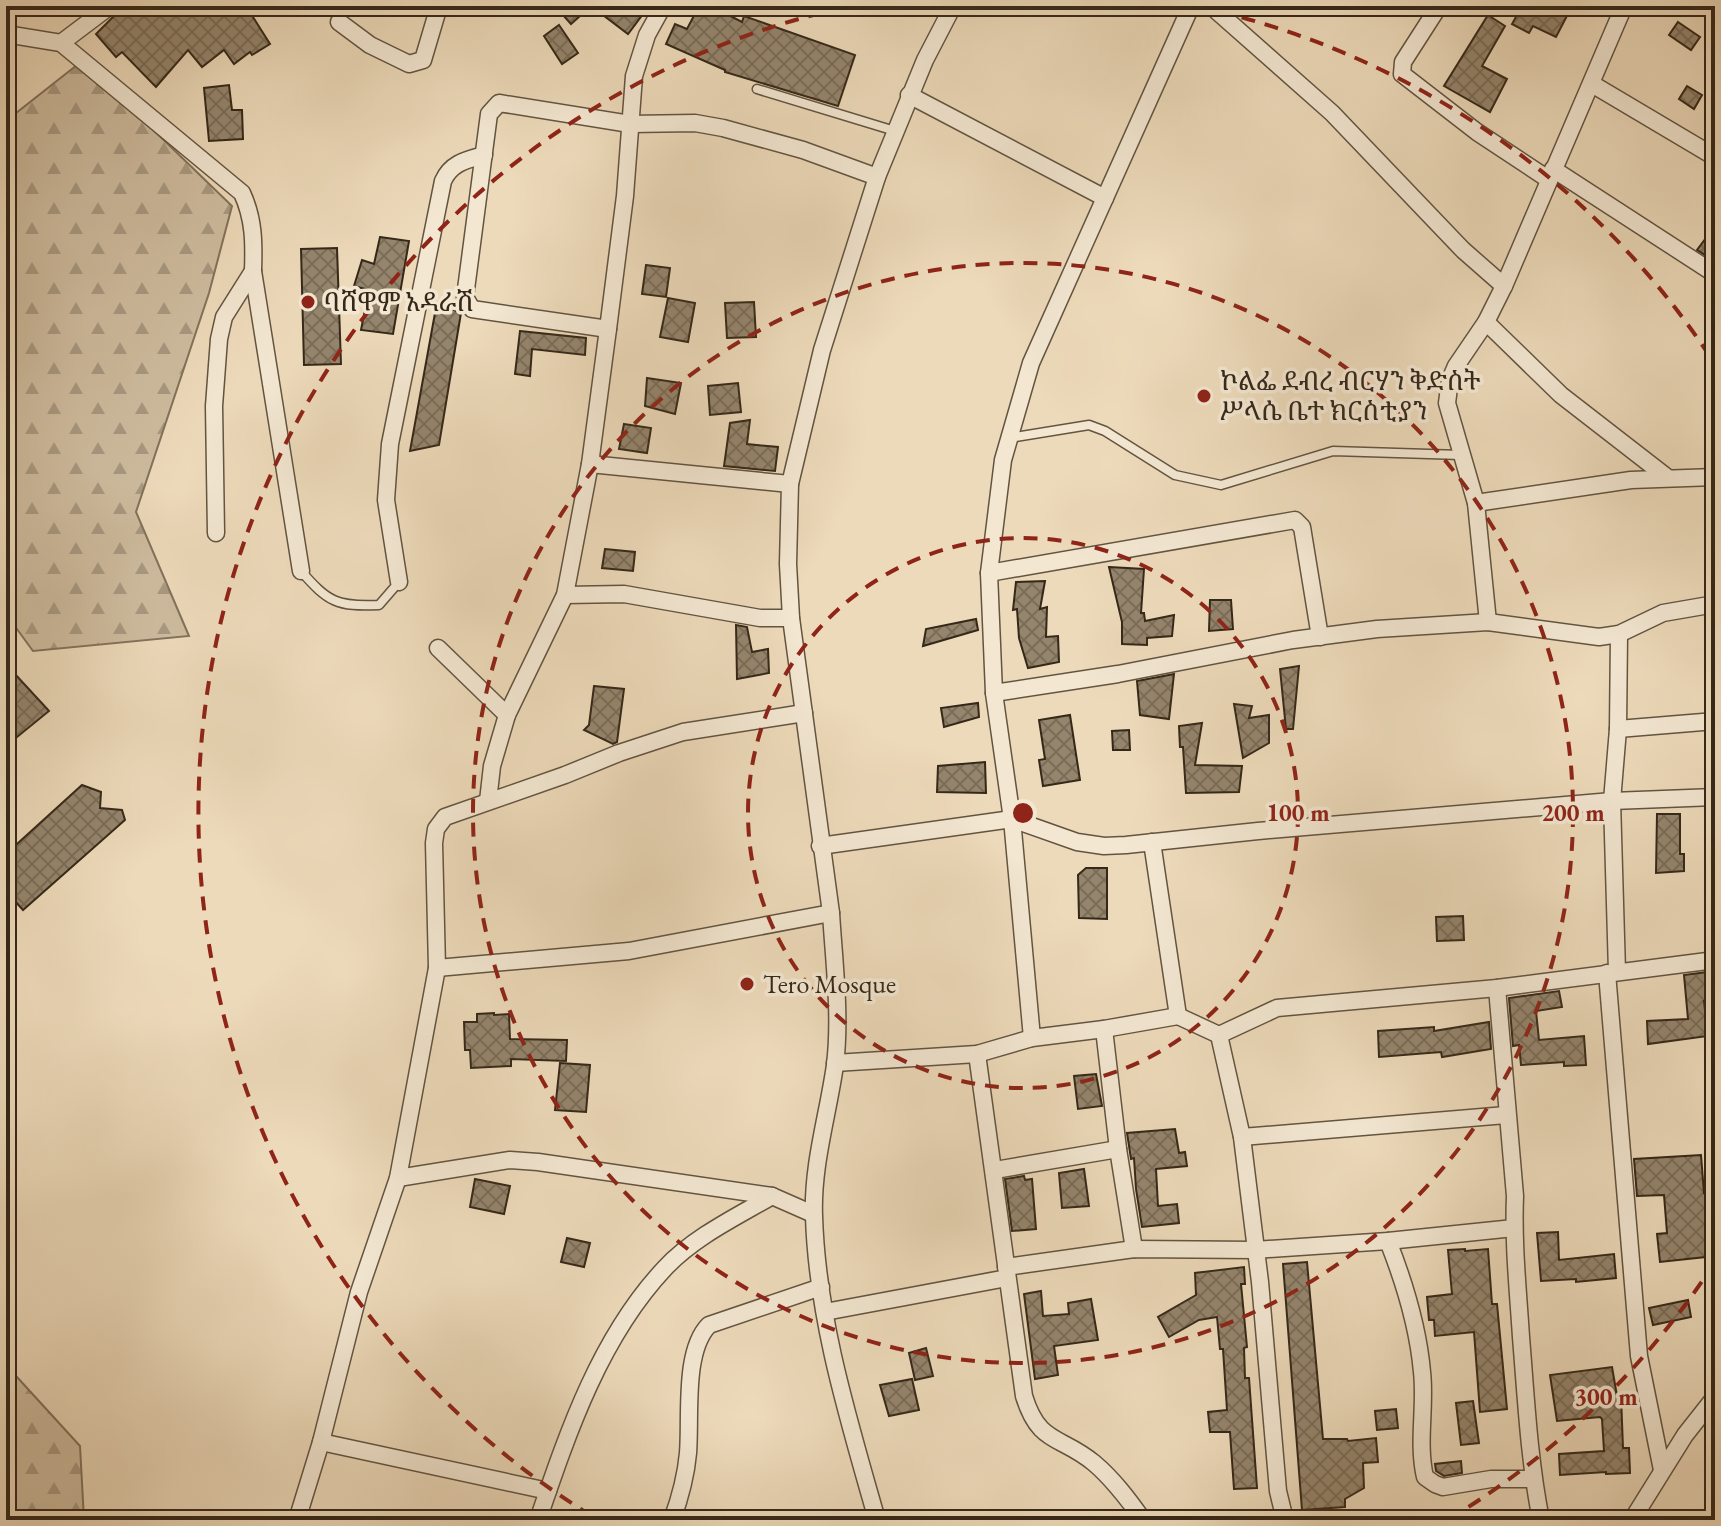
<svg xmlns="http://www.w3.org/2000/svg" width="1721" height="1526" viewBox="0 0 1721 1526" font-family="'EB Garamond','Noto Serif Ethiopic',serif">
<defs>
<pattern id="forest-firs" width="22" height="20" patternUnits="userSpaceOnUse" patternTransform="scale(2)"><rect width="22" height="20" fill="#cebc9f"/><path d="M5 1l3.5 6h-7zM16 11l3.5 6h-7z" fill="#a89981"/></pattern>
<pattern id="building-cross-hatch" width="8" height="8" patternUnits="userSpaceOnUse" patternTransform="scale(2)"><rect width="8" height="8" fill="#95856d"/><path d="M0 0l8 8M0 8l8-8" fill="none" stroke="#7a6d59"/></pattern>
</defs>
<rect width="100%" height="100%" fill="#eddaba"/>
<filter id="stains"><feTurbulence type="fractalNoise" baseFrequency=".0025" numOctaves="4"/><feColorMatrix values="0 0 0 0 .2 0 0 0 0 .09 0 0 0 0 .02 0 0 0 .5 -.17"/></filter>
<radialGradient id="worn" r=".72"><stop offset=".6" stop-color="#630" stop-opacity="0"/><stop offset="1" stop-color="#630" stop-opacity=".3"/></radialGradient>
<g fill="url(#forest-firs)" stroke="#82725c" stroke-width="2">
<path d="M82,61L232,206L209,293L136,512L189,636L33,651L6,614V121Z"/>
<path d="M6,1365L80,1446L84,1520H6Z"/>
</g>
<g fill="url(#building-cross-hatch)" stroke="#352819" stroke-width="2">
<path d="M124,6H246L270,44L252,55L250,52L234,64L224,50L202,67L188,50L156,87L122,52L116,57L96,34Z"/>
<path d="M555,6H591L571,24Z"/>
<path d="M591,6H649L628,34Z"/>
<path d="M699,6H711L742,22L744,16L855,55L838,106L725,72V70L666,44L675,24L687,29Z"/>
<path d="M1522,6H1556L1569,12L1556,37L1533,26L1529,33L1512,24Z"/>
<path d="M1488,15L1505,26L1482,66L1507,79L1490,112L1444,86Z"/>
<path d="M1678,22L1700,37L1691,50L1669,35Z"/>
<path d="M559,25L578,53L562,64L544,36Z"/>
<path d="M229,85L232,110H242L243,139L209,141L204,88Z"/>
<path d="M1687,86L1702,95L1694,109L1679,99Z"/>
<path d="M1715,226V261L1697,250Z"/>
<path d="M380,237L409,241L393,334L361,330L369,290L354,286L362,260L374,264Z"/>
<path d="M337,248L341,364L304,365L301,249Z"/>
<path d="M646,265L670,268L666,297L642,294Z"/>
<path d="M668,298L695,303L688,342L660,337Z"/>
<path d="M437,302L461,313L439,445L410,451Z"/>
<path d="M754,302L756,337L727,338L725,303Z"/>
<path d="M520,331L586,338L585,355L532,349L530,376L515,374Z"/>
<path d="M647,378L681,383L675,414L645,406Z"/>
<path d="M738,383L741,412L710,415L708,386Z"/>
<path d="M750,420L747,444L778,447L775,471L724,466L730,423Z"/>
<path d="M624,424L651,428L647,453L619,449Z"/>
<path d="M605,549L635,552L633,571L602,568Z"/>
<path d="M1109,567L1144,569L1141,613H1144L1145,621L1174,615L1172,636L1147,638V645L1122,644V622Z"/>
<path d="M1045,581L1040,609L1047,607L1046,637L1058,636L1059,662L1028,668L1019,638L1017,609L1013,610L1016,582Z"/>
<path d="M1210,600H1231L1233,629L1209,631Z"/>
<path d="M976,619L978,630L923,646L926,629Z"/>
<path d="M736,625L747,627L752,652L768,649L769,673L737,679Z"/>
<path d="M1299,666L1293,729H1286L1280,669Z"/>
<path d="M14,673L49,711L6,746V679Z"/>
<path d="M1174,674L1169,719L1140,715L1137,681Z"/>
<path d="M594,686L624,689L617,742L613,744L584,730L589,725Z"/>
<path d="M978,703L979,717L944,727L941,708Z"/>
<path d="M1234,704L1252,706L1249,718L1269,715V743L1243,758Z"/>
<path d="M1070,715L1080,780L1043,786L1039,760L1045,759L1039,720Z"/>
<path d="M1202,723L1195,765L1242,766L1239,792L1186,793L1183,747H1180L1179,726Z"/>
<path d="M1129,730L1130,750H1113L1112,731Z"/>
<path d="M985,762L986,793L937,792L938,766Z"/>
<path d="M82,785L101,792L100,808L122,810L125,820L23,910L6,891V854Z"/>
<path d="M1657,814H1680V854H1684V871L1656,873Z"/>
<path d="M1086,868H1107V919L1079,918L1078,875Z"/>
<path d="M1463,916L1464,940L1437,941L1436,917Z"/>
<path d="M1715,971V1000L1704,1001L1708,1036L1648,1044L1647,1021L1688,1019L1684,975Z"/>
<path d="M1559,991L1562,1007L1536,1011L1539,1040L1584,1036L1586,1065L1564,1066V1062L1521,1065L1519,1045L1513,1046L1509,998Z"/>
<path d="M494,1013V1015L509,1014L510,1039L567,1040L566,1061L511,1059V1066L471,1068L470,1050H465L464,1022H477V1014Z"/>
<path d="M1489,1022L1491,1049L1442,1057L1441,1052L1379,1057L1378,1031L1434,1027V1031Z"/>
<path d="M560,1063L590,1065L586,1112L555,1110Z"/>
<path d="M1096,1074L1102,1106L1078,1109L1074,1076Z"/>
<path d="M1175,1129L1179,1153L1185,1152L1187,1166L1156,1169L1158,1206L1177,1204L1179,1223L1142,1227L1136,1189L1134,1158L1131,1159L1127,1133Z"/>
<path d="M1701,1155L1704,1193L1715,1191V1256L1660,1262L1657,1234L1667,1233L1664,1195L1637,1196L1634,1159Z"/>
<path d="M1084,1169L1089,1206L1062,1208L1059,1173Z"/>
<path d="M1024,1176L1025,1180L1032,1179L1036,1229L1012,1231L1005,1179Z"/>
<path d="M475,1179L510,1186L504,1214L470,1207Z"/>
<path d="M1558,1232L1559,1260L1614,1254L1616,1278L1576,1282V1279L1541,1281L1537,1233Z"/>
<path d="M567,1238L590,1243L584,1267L561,1262Z"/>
<path d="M1465,1249V1251L1488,1249L1492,1304H1497L1507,1409L1480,1412L1474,1332L1435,1336L1434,1320H1429L1427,1297L1452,1294L1448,1250Z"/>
<path d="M1307,1262L1323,1439H1347L1348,1441L1376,1438L1378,1462L1363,1463L1364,1488L1345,1499V1507L1302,1510L1283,1264Z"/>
<path d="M1244,1267L1245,1284H1241L1247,1347L1244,1348L1245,1378H1249L1257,1488L1234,1489L1230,1432H1210L1208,1412L1227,1410L1223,1349H1220L1217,1317L1199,1320L1169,1337L1158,1317L1196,1295L1195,1273Z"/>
<path d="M1041,1291L1043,1316L1069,1314L1068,1303L1091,1299L1098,1340L1054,1346L1058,1375L1035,1379L1024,1294Z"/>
<path d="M1688,1300L1691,1317L1653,1325L1649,1308Z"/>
<path d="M926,1348L933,1376L915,1380L909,1353Z"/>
<path d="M1612,1367L1617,1396H1621L1623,1448H1629L1630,1473L1606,1474V1472L1560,1475L1559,1454L1604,1451L1602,1419L1600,1417L1557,1421L1550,1375Z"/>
<path d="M912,1379L919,1410L889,1416L880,1385Z"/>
<path d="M1473,1401L1479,1443L1461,1445L1456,1403Z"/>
<path d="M1396,1409L1398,1428L1377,1430L1375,1411Z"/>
<path d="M1461,1461L1462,1473L1444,1476L1436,1471L1435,1464Z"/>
</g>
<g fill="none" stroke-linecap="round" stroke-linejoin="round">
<defs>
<g id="lane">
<path d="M757,89L895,131"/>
<path d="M1009,438L1089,425L1105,431L1175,475L1221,485L1333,451L1461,455"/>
<path d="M301,571C328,602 337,607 379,605L399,582"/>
</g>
<g id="street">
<path d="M1211,6L1332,113L1463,250L1504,286"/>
<path d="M1439,6L1403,62L1402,74L1477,132L1548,179"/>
<path d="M339,22L370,45L409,64L423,60L439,6"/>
<path d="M6,34L61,43L242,193C254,219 254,243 253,271L301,571"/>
<path d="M61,43L110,6"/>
<path d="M1592,84L1715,157"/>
<path d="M909,95L1105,198"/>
<path d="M1553,169L1715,274"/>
<path d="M1486,322L1561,395L1668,478"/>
<path d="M608,329L472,309L465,297L489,114L499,103L630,124L695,123L723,128L803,150L877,177"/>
<path d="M590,464L790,484"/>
<path d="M1476,503L1631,480L1715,477"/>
<path d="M216,533L214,406L219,339L224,317L253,271"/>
<path d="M989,573L1295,520L1302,527L1320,637"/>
<path d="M399,582L386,500L390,444L443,181C451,163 466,160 484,155"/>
<path d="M565,595L624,594L760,618H791"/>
<path d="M1488,622L1476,503L1447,403L1450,380L1456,366L1486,322L1504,286L1624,6"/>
<path d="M438,648L507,715"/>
<path d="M994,693L1118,674L1293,640L1377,629L1488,622L1599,637L1619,634L1663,613L1715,604"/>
<path d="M1618,729L1715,721"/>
<path d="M488,801L492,766L507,715L565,595L590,464L608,329L625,196L634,76L647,35L663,6"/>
<path d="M1152,842L1178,1016"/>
<path d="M820,846L1012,819L1077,842L1104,846L1126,845L1258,831L1612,801L1715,797"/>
<path d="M437,968L629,951L831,913"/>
<path d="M1617,972L1612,801L1618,729L1619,634"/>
<path d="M1607,973L1639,1356L1662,1470"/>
<path d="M1497,988L1515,1196C1513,1243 1518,1290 1521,1337C1526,1398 1529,1460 1541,1520"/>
<path d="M1104,1029L1118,1149L1134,1249"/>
<path d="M1219,1035L1242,1137L1260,1282L1278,1491L1285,1520"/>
<path d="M1032,1038L1012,819L994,693L989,573L1003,460L1031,363L1191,6"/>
<path d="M977,1054L1024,1396C1039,1445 1060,1435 1094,1463C1113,1479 1128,1499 1143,1520"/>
<path d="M835,1063L977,1054L1032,1038L1104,1029L1178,1016L1219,1035L1277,1008L1497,988L1715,960"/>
<path d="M1242,1137L1506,1115"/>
<path d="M995,1170L1118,1149"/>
<path d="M398,1178L510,1160L538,1162L772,1196L813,1214"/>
<path d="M1388,1241C1405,1284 1418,1326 1422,1372C1426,1407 1417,1442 1425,1477L1435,1484L1443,1487L1491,1479H1533"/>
<path d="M1006,1267L1134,1249L1255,1250L1388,1241L1514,1228"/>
<path d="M825,1312L1007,1278"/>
<path d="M321,1442L548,1491"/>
<path d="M297,1520L321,1442L359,1292L398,1178L437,968L434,843L436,829L445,817L565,775L619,753L683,732L804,713"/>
<path d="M538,1520C568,1432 600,1337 665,1268C694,1237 736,1217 772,1196"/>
<path d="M672,1520C680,1498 686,1476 688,1453C691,1417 683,1351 709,1325L821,1287"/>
<path d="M877,1520C849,1421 817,1319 814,1216C812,1165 828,1115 835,1065C841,1016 834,962 831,913L791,618L788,564L790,484L822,350L877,177L925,60L953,6"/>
<path d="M1632,1520L1685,1435L1715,1397"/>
</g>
</defs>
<use href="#lane" stroke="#635441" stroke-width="11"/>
<use href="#street" stroke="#635441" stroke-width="19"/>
<use href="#lane" stroke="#f3e7d2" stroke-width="8"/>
<use href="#street" stroke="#f3e7d2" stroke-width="16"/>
</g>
<g fill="none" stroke="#8f2418" stroke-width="4" stroke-dasharray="14 10">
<circle cx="1023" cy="813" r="275"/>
<circle cx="1023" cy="813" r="550"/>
<path d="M1715 1262A825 825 0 0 1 1454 1516M592 1516A825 825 0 0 1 851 6M1195 6A825 825 0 0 1 1715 364"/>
</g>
<g fill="#8f2418" stroke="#f3e7d2" stroke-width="3">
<circle cx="308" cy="302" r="8"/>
<circle cx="1204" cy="396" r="8"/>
<circle cx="747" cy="984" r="8"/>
</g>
<g text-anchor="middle" stroke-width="7" stroke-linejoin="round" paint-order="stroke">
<g font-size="26" fill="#352819" stroke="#f3e7d2" text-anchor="start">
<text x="324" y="311">ባሸዋም አዳራሽ</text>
<text x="1220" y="390">ኮልፌ ደብረ ብርሃን ቅድስት<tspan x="1220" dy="30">ሥላሴ ቤተ ክርስቲያን</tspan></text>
<text x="763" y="993">Tero Mosque</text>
</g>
</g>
<circle cx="1023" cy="813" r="12" fill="#8f2418" stroke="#f3e7d2" stroke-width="4"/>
<g font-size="24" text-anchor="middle" font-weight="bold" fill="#8f2418" stroke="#f3e7d2" stroke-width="7" stroke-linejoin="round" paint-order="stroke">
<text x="1298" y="821">100 m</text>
<text x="1573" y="821">200 m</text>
<text x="1606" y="1405">300 m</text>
</g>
<rect width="1721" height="1526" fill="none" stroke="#eddaba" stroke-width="32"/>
<rect x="8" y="8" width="1705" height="1510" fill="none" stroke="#352819" stroke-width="4"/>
<rect x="16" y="16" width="1689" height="1494" fill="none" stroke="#352819" stroke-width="2"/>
<rect width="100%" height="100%" filter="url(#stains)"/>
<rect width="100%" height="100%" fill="url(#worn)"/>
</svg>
